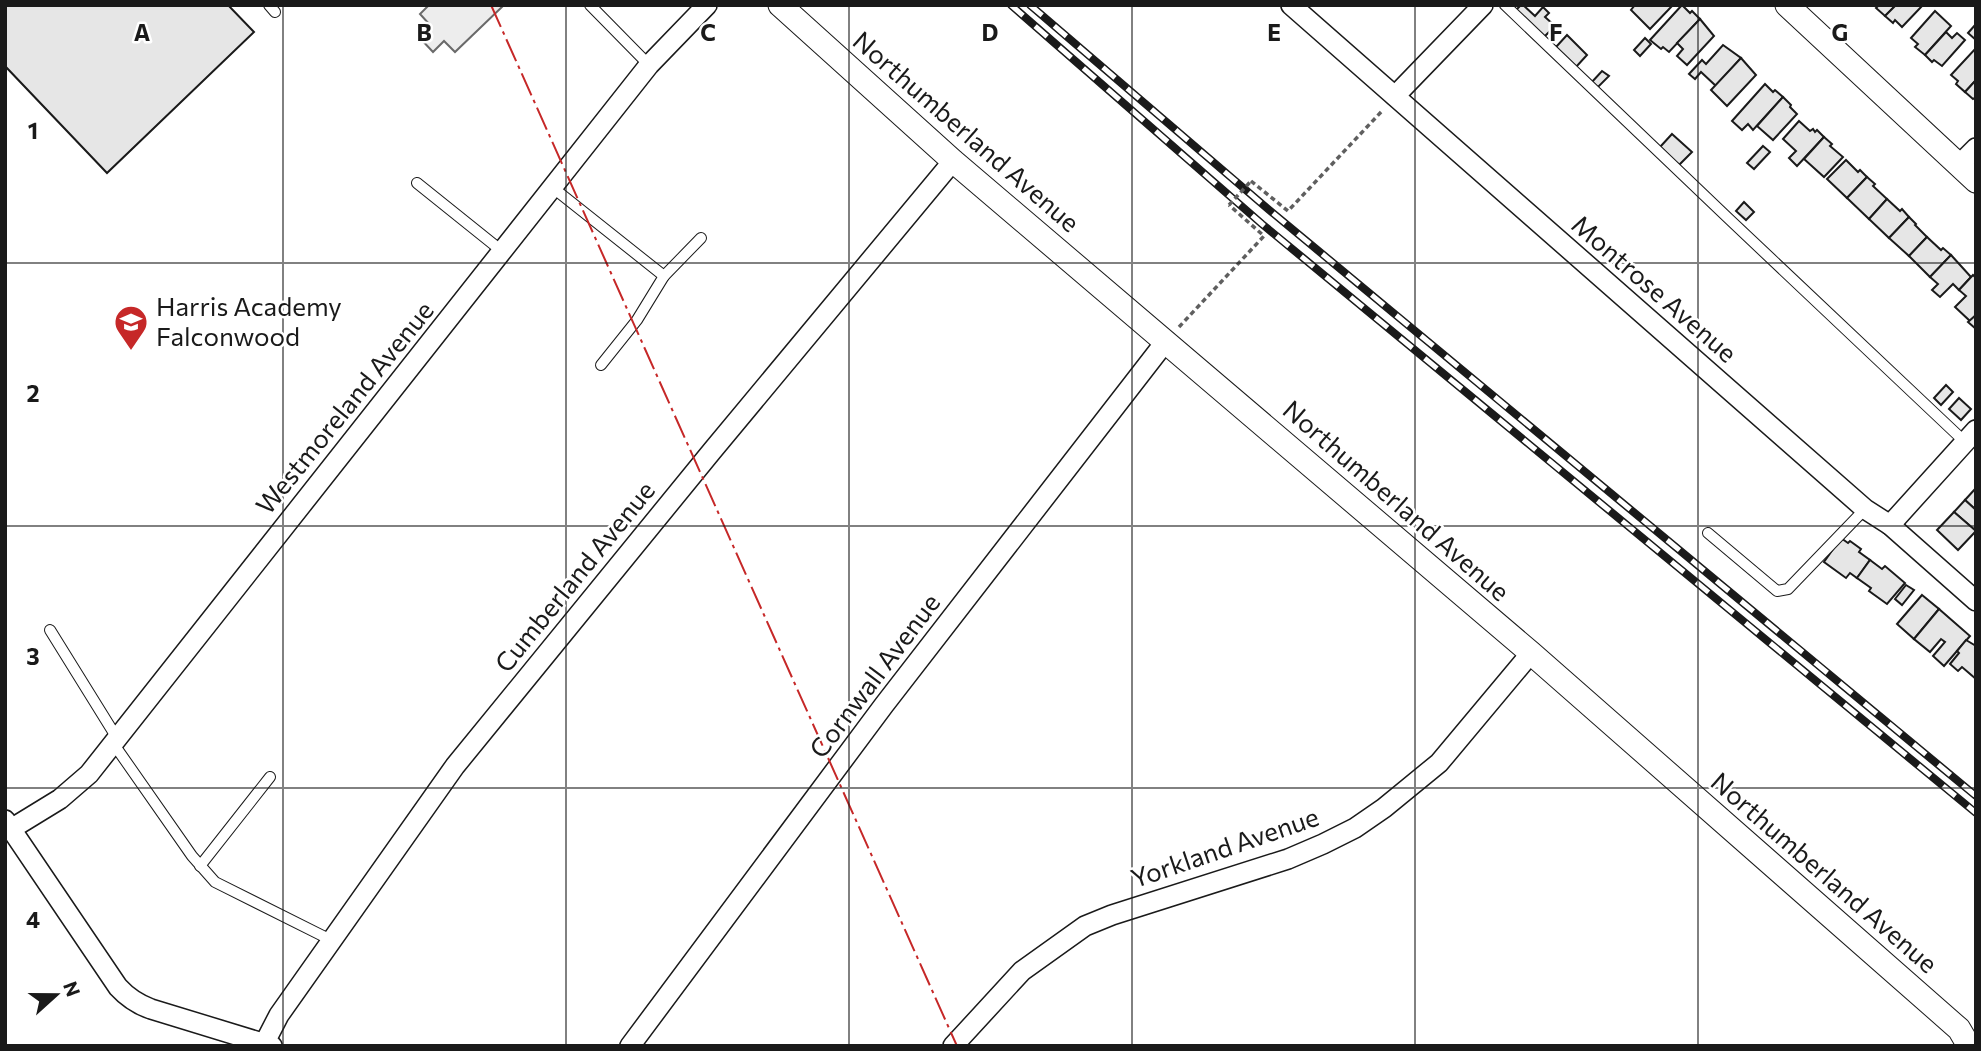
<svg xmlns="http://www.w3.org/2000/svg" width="1981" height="1051" viewBox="0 0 1981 1051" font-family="Commissioner,sans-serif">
<rect width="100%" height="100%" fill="#fff"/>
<path fill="#ededed" stroke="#6a6a6a" stroke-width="2" d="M429,5H504L455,52L444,41L433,52L418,36L430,25L420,14Z"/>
<g fill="#e6e6e6" stroke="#1a1a1a" stroke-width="2">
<path d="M5,5H228L254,32L107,173L5,66Z"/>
<path d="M1521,5H1523L1535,16L1543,7L1549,13L1545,17L1555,26L1544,37L1516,10Z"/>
<path d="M1635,5H1673L1650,29L1631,10Z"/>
<path d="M1682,5L1690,13L1692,11L1700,19L1669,52L1663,47L1661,49L1650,40Z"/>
<path d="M1879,5H1878H1896L1885,16L1876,8Z"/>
<path d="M1896,5H1923L1902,27L1895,20L1893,23L1885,16Z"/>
<path d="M1935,11L1951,26L1925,55L1915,47L1918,44L1911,38Z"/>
<path d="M1700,19L1714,36L1687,65L1677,56L1683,49L1677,43Z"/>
<path d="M1976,24V40L1968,33Z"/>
<path d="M1946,32L1952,38L1957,33L1965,40L1942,66L1934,60L1932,62L1925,55Z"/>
<path d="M1567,35L1587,55L1576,67L1556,47Z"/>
<path d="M1645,38L1651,44L1640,56L1634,50Z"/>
<path d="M1723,45L1741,58L1716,86L1701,72L1695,79L1689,74L1702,60L1706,64Z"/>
<path d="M1976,48V80L1965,92L1956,84L1958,81L1951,75Z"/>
<path d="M1741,58L1756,75L1727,106L1711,90Z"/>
<path d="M1602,71L1609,76L1597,88L1591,83Z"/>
<path d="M1976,80V97L1973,99L1965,92Z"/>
<path d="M1765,84L1773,92L1775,90L1783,97L1753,130L1748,124L1742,130L1732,121Z"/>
<path d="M1783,97L1791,105L1790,107L1797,114L1773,140L1757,126Z"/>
<path d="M1799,121L1810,131L1813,129L1815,132L1817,130L1824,137L1797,166L1789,158L1796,151L1783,139Z"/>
<path d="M1672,134L1692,152L1679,165L1660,147Z"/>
<path d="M1824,137L1832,144L1830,146L1843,157L1824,177L1804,159Z"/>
<path d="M1763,146L1770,152L1754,169L1747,163Z"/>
<path d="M1846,160L1858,172L1860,170L1867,177L1847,198L1827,179Z"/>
<path d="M1867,177L1875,184L1873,186L1887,199L1869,219L1847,198Z"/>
<path d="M1887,199L1900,211L1902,209L1909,217L1889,238L1869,219Z"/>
<path d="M1744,202L1754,212L1746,220L1736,211Z"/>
<path d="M1909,217L1916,224L1915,225L1927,237L1909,256L1889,238Z"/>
<path d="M1927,237L1941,250L1943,248L1951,255L1930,277L1909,256Z"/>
<path d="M1951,255L1971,277L1959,290L1953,284L1940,297L1932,290L1938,284L1930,277Z"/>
<path d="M1973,275L1976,278V315L1970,321L1955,307L1966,296L1959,290Z"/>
<path d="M1976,315V329L1968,322Z"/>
<path d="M1946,385L1953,392L1941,405L1934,398Z"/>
<path d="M1959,398L1971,409L1961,420L1949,409Z"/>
<path d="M1975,489L1976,490V510L1965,500Z"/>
<path d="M1965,500L1976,510V531L1954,512Z"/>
<path d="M1954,512L1976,531L1958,550L1937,530Z"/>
<path d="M1841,538L1848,543L1850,541L1861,549L1859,552L1870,560L1857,578L1850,573L1846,578L1824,562Z"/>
<path d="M1870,560L1882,569L1885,566L1905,583L1887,604L1869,591L1871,588L1857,578Z"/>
<path d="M1906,585L1914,590L1902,605L1895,599Z"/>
<path d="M1922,595L1939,609L1914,639L1897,624Z"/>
<path d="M1939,609L1970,636L1944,666L1933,656L1945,642L1941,639L1930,652L1914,639Z"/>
<path d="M1966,640L1976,646V679L1962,667L1958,671L1950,664L1959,653L1957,651Z"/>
</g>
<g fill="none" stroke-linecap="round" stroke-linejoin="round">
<defs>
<g id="service">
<path d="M269,5L275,12"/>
<path d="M590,5L649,65"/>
<path d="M1505,5L1728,218L1965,442"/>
<path d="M417,183L503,252"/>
<path d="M552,187L664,276L701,238"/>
<path d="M601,365L637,320L664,276"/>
<path d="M1708,533L1777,591L1788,589L1865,509"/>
<path d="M50,630L117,738"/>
<path d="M113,743L192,856L215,882L331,940"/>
<path d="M200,866L270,777"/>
</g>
<g id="minor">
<path d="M1291,5L1865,509L1890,525L1976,601"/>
<path d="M1395,96L1483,5"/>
<path d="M1959,165L1976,148"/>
<path d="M1890,525L1976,430"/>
<path d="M5,820L118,987C128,998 137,1004 151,1009L272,1046"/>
<path d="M11,829L60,799L89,774L649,65L707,5"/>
<path d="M263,1046L279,1015L455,766L712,451L953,161"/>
<path d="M630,1046L884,705L1166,341"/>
<path d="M953,1046L1022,971L1085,926L1112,915L1288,859L1323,844L1355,828L1384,808L1439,763L1531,653"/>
</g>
<g id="tertiary">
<path d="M780,5L953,161L1531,653L1959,1029L1969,1046"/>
<path d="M1787,5L1976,181"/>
</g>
</defs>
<use href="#service" stroke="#1a1a1a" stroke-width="12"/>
<use href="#minor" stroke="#1a1a1a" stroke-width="22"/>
<use href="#tertiary" stroke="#1a1a1a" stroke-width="25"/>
<g stroke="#5f5f5f" stroke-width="3.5" stroke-dasharray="5 3.5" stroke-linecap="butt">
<path d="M1251,181L1288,211L1382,111"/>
<path d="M1179,327L1264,236L1229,205"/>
</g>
<use href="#service" stroke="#fff" stroke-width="10"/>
<use href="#minor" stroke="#fff" stroke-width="19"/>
<use href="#tertiary" stroke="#fff" stroke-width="23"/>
<defs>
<g id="rail">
<path d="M1011,5L1262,224L1976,813"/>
<path d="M1030,5L1268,209L1976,796"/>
</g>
</defs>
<use href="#rail" stroke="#1a1a1a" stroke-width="8"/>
<use href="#rail" stroke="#fff" stroke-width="5" stroke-dasharray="16" stroke-linecap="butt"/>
<path stroke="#5f5f5f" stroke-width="3.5" stroke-dasharray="5 3.5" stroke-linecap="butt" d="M1229,205L1251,181"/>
<path stroke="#c62828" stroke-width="2" stroke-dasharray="24 5 3.5 5" stroke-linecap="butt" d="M491,5L957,1046"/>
</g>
<path fill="none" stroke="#1a1a1a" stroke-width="2" stroke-opacity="0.55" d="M283,5V1046M566,5V1046M849,5V1046M1132,5V1046M1415,5V1046M1698,5V1046M5,263H1976M5,526H1976M5,788H1976"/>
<defs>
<symbol id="school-pin" viewBox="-11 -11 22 30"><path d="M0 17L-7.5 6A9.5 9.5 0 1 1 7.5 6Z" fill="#c62828" stroke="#fff"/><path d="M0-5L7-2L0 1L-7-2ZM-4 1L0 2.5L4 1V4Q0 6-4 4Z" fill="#fff"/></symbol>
</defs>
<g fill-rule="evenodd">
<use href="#school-pin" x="112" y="303" width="38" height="52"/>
</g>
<g text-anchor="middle" stroke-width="5" stroke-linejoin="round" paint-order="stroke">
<g font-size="26" fill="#1a1a1a" stroke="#fff">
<text transform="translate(966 132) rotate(41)" y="9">Northumberland Avenue</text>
<text transform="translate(1654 289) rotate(41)" y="9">Montrose Avenue</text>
<text transform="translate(345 408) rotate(-51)" y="9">Westmoreland Avenue</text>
<text transform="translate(1396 501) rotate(41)" y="9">Northumberland Avenue</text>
<text transform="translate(575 577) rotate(-51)" y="9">Cumberland Avenue</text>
<text transform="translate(875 676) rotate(-53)" y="9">Cornwall Avenue</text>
<text transform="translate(1225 848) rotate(-19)" y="9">Yorkland Avenue</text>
<text transform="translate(1824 873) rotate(41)" y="9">Northumberland Avenue</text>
</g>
<g font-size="26" fill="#1a1a1a" stroke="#fff" text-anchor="start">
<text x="156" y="316">Harris Academy<tspan x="156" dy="30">Falconwood</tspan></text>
</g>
</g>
<g font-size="23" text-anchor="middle" font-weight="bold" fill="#1a1a1a" stroke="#fff" stroke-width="5" stroke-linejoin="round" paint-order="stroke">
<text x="142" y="41">A</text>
<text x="424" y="41">B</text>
<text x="708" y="41">C</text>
<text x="990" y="41">D</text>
<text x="1274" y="41">E</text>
<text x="1556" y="41">F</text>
<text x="1840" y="41">G</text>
<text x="33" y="139">1</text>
<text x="33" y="402">2</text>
<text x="33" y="665">3</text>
<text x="33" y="928">4</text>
</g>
<rect width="1981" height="1051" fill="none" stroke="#1a1a1a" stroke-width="14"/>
<g transform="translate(56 995) rotate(69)" stroke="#ffffff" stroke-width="5" paint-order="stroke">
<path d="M0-5L12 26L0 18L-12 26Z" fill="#1a1a1a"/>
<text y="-10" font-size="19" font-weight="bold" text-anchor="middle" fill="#1a1a1a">N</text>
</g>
</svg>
